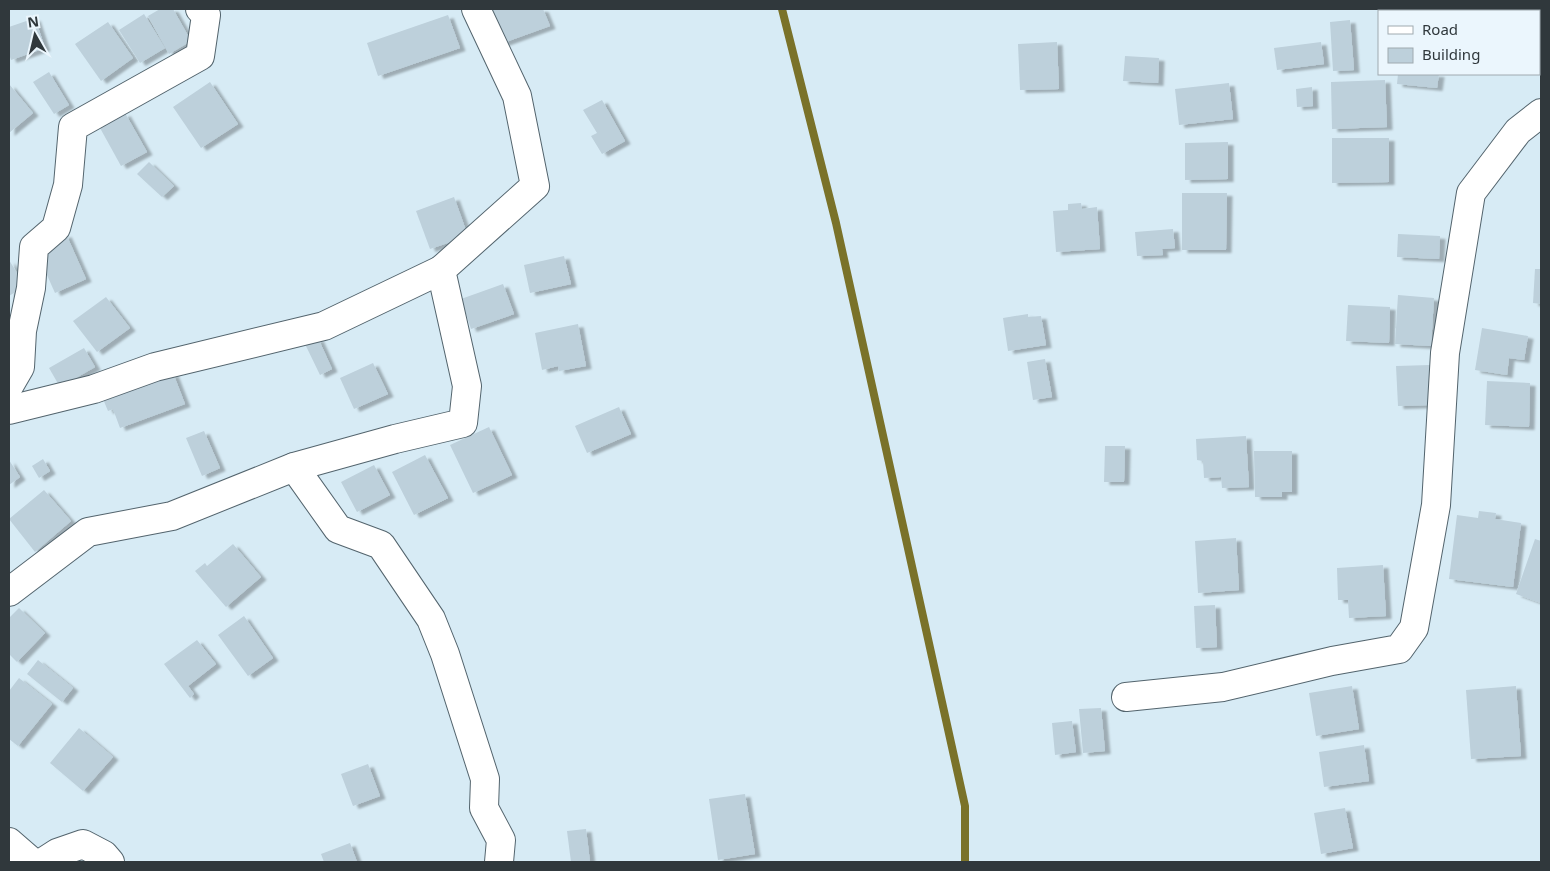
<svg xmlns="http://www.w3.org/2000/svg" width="1550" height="871" viewBox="0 0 1550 871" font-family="'Noto Sans',sans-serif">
<defs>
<filter id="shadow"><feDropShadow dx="5.5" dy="3" stdDeviation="1" flood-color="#0004"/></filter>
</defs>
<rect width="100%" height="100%" fill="#d7ebf5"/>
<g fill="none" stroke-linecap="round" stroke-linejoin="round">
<path stroke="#7a7229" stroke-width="8" d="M782,9L836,223L965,806V862"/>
</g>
<g fill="#bdd0db" filter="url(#shadow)">
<path d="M160,9H173L191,41L169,54L148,16Z"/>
<path d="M490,9H543L550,26L503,43Z"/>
<path d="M144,14L165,48L140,63L119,30Z"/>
<path d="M448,15L460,48L378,76L367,43Z"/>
<path d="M35,18L45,48L11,60L9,54V27Z"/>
<path d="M1350,20L1354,70L1333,71L1330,22Z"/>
<path d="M108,22L133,58L101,81L75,44Z"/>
<path d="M1057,42L1059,89L1020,90L1018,44Z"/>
<path d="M1321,42L1324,64L1277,70L1274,48Z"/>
<path d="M1125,56L1159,58L1158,83L1123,81Z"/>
<path d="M49,72L69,105L54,114L33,82Z"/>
<path d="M1398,74H1439L1437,88L1397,84Z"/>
<path d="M1385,80L1387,127L1332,129L1331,82Z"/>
<path d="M210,82L238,124L201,148L173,107Z"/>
<path d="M1229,83L1233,119L1179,125L1175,89Z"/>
<path d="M9,84L33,113L9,133Z"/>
<path d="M1312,87L1313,106L1297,107L1296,89Z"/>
<path d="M602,100L625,141L602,154L591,136L597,133L583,110Z"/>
<path d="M125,113L147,152L121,166L100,128Z"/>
<path d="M1332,138H1389V182L1332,183Z"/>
<path d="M1228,142V179L1185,180V143Z"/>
<path d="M149,162L174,186L162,197L137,174Z"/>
<path d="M1182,193H1227L1226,250H1182Z"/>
<path d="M454,197L468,236L430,249L416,211Z"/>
<path d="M1081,203L1082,209L1097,207L1100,249L1056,252L1053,211L1068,210V204Z"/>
<path d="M1173,229L1175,248L1162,249L1163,255L1137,256L1135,232Z"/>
<path d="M66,234L86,279L55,293L35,248Z"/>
<path d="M1398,234L1440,236L1439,259L1397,257Z"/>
<path d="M564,256L571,284L530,293L524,265Z"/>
<path d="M9,260L25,286L9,296Z"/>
<path d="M1535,269H1541V304L1533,303Z"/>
<path d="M503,284L514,314L471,329L461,299Z"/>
<path d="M1398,295L1434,298L1431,346L1395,344Z"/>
<path d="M106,297L130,328L97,352L73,321Z"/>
<path d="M1348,305L1390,307L1389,343L1346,341Z"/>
<path d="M1028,314V317L1041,316L1046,345L1008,351L1003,318Z"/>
<path d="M578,324L586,366L559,371L558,366L542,370L535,333Z"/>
<path d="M1482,328L1528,336L1524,360L1509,358L1507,375L1475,370Z"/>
<path d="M318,338L332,369L320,375L305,344Z"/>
<path d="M84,348L95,367L60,387L49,368Z"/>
<path d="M1045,359L1052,397L1033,400L1027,362Z"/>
<path d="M373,363L388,394L354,409L340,378Z"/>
<path d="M1430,365L1431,405L1398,406L1396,366Z"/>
<path d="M173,373L185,404L120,428L113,409L108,411L103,399Z"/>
<path d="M1487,381L1530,383L1529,427L1485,425Z"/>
<path d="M619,407L631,434L587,453L575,426Z"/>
<path d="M489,427L512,475L473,493L450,445Z"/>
<path d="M204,431L220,468L202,476L186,438Z"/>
<path d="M1246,436L1249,487L1222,488L1221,477L1204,478L1203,461L1197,460L1196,439Z"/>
<path d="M1105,446H1125L1124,482H1104Z"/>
<path d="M1254,451H1292V492H1282V497H1255Z"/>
<path d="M425,455L448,498L414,515L392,472Z"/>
<path d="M43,459L50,471L39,478L32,466Z"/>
<path d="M9,460L20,477L9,485Z"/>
<path d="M374,465L390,495L357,512L341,482Z"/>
<path d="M44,490L71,521L35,552L9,519Z"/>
<path d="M1479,511L1496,513L1495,519L1521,523L1513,587L1449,579L1457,515L1478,518Z"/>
<path d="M1236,538L1239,590L1198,593L1195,541Z"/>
<path d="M1535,539L1541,541V603L1516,594Z"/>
<path d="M233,544L261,577L226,607L195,571L205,563L207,566Z"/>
<path d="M1383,565L1386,616L1349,618L1348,600H1338L1337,568Z"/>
<path d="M1215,605L1217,647L1196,648L1194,606Z"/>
<path d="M19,608L45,633L17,662L9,654V618Z"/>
<path d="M244,616L273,658L248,676L218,635Z"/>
<path d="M197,640L216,664L188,686L194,694L190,698L164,664Z"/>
<path d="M38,660L73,688L62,702L27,674Z"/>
<path d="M19,678L52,704L18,746L9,739V691Z"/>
<path d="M1352,686L1359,729L1316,736L1309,693Z"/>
<path d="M1516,686L1521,756L1471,759L1466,690Z"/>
<path d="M1101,708L1105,751L1083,753L1079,709Z"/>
<path d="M1072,721L1076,752L1055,755L1052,723Z"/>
<path d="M79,728L113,757L83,791L50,763Z"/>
<path d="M1364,745L1369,781L1324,787L1319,752Z"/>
<path d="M368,764L380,796L353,806L341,774Z"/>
<path d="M745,794L755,854L718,860L709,799Z"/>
<path d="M1345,808L1353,848L1321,854L1314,813Z"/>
<path d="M586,829L590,862H571L567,831Z"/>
<path d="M350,843L357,862H324L321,854Z"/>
</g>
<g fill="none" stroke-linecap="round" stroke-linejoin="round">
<defs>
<g id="minor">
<path d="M1485,9L1490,11"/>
<path d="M1539,45L1541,54"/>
<path d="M9,386L20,367L22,331L31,288L34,247L56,228L68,185L73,127L200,56L206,15L200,9"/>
<path d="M9,410L94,389L155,367L324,326L441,270"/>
<path d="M294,467L338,529L381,545L431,619L445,654L485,779L484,808L501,840L499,862"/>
<path d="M9,592L88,532L172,516L294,467L395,439L463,423L467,386L441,270L535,186L517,96L476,9"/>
<path d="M1126,697L1223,687L1332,661L1399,649L1414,628L1436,505L1445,353L1471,193L1518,131L1541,113"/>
<path d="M9,842L32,862"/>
<path d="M43,862L57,853L83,844L104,855L110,862"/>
</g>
</defs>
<use href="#minor" stroke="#53646d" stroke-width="30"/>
<use href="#minor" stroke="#fff" stroke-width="28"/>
</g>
<rect width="1550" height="871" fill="none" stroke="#30383c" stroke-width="20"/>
<rect x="1378" y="10" width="162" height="65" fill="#ebf6fd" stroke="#a0aab0"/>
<rect x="1388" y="26" width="25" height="8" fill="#ffffff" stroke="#a0aab0"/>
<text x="1422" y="35" font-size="15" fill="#30383c">Road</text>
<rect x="1388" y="48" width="25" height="15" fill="#bdd0db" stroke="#a0aab0"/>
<text x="1422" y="60" font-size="15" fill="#30383c">Building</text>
<g transform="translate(35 35) rotate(352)" stroke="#ebf6fd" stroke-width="4" paint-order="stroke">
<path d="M0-4L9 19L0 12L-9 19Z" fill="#30383c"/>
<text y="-8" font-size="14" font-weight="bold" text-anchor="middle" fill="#30383c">N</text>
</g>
</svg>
